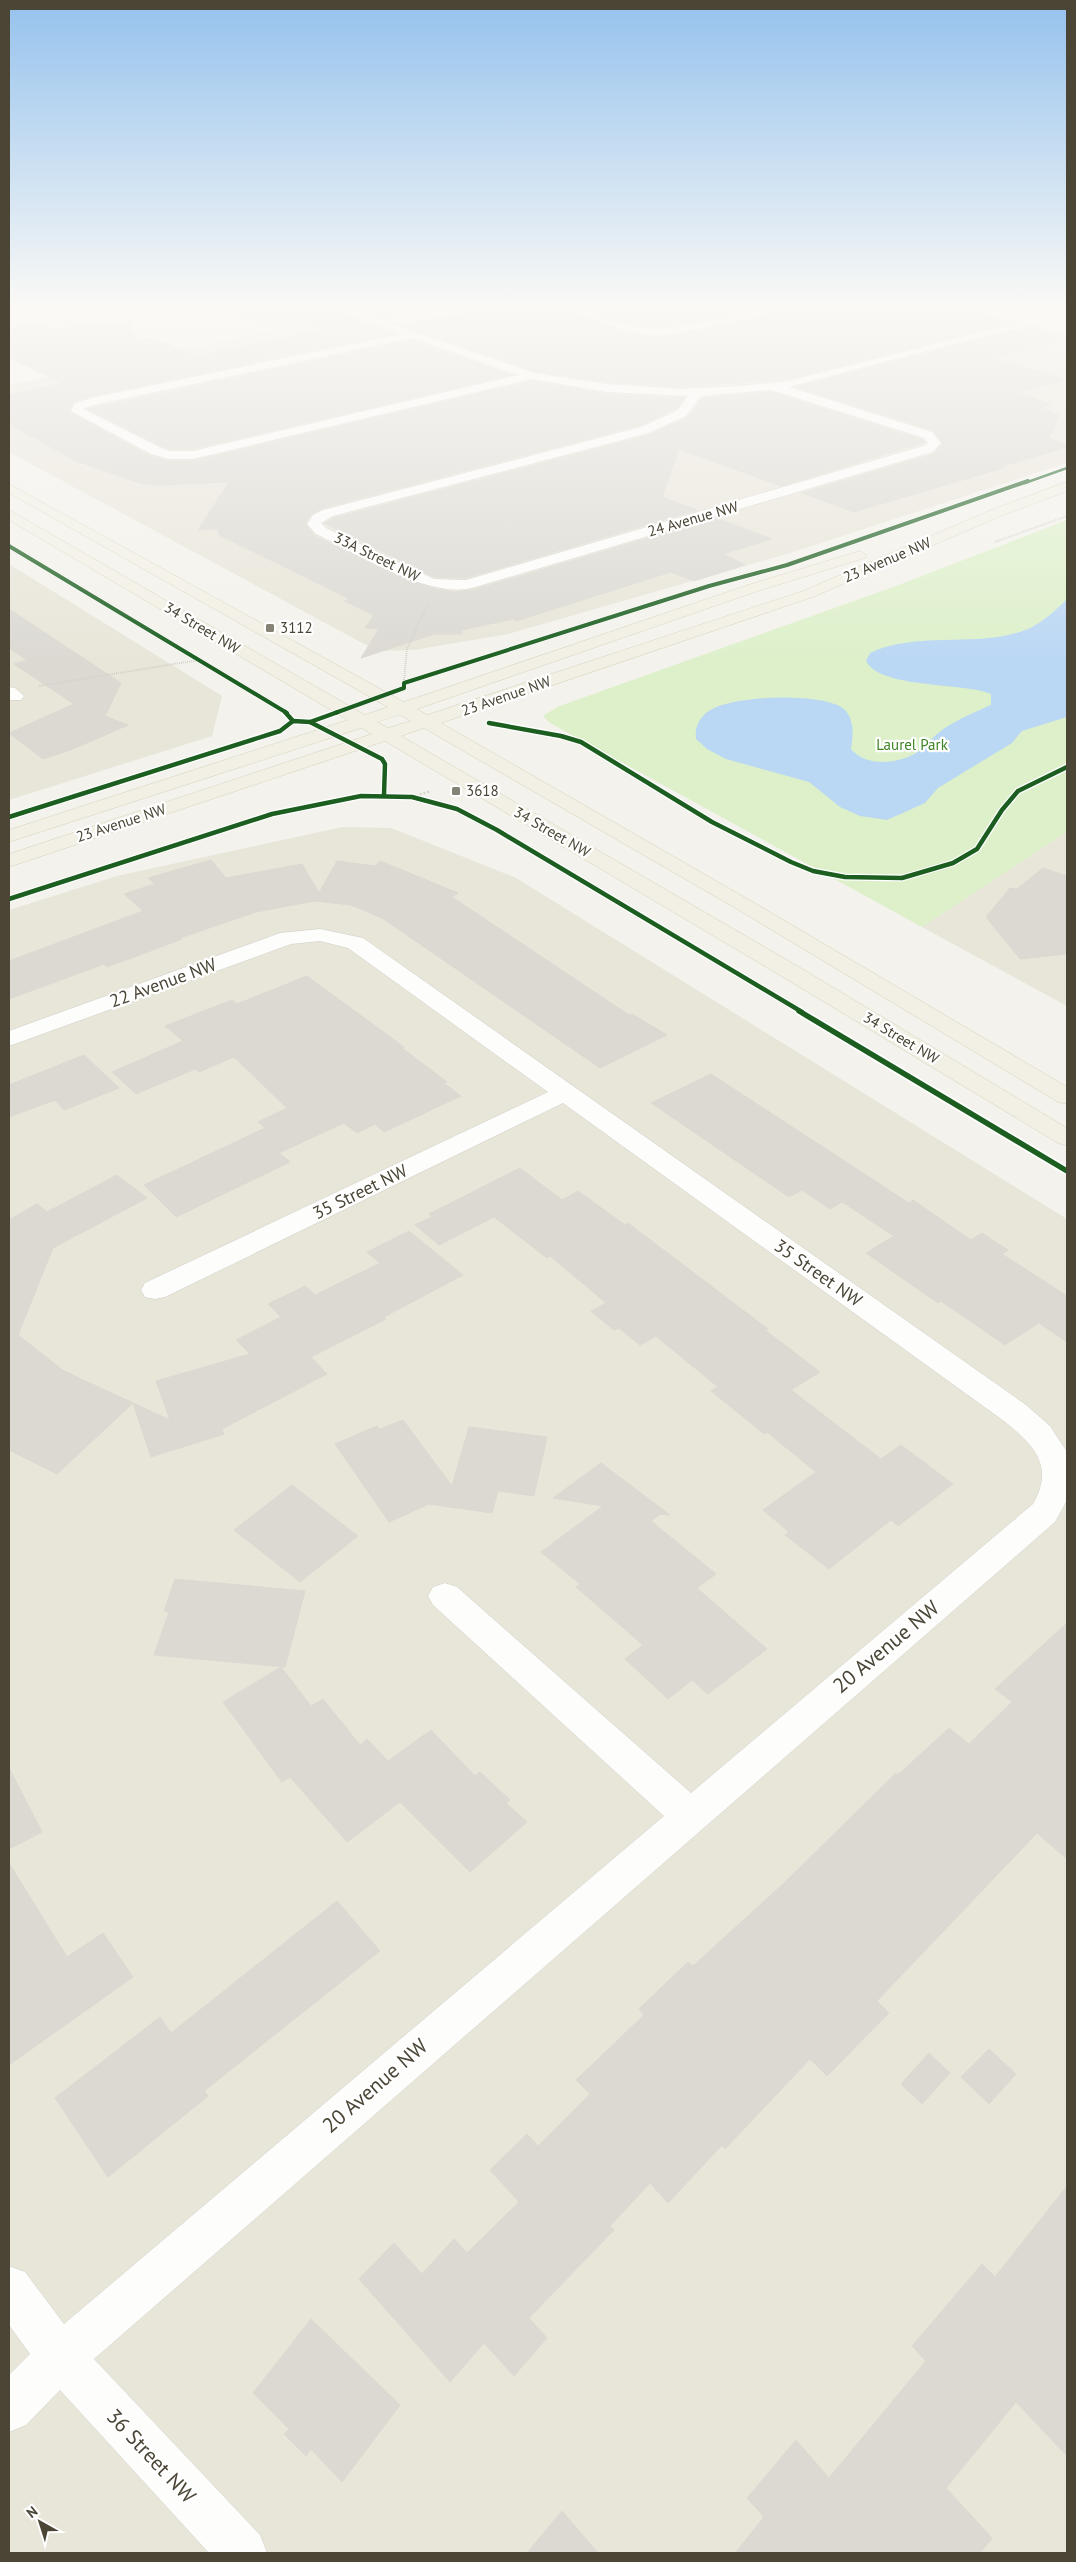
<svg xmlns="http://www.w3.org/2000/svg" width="1076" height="2562" viewBox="0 0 1076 2562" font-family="'PT Sans',sans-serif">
<rect width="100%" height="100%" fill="#f3f2ec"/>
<g fill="#e8e5d9">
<path d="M210,305H944L1067,335V463L790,553L508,634L414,650L377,651L9,452V385L275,331Z"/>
<path d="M994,305H1067V323Z"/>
<path d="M9,564L222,696L212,736L9,800Z"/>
<path d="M343,827L391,828L516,878L1067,1219V2553H9V910L117,876Z"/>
<path d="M1067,832V1006L922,927Z"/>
</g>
<path fill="#ddf0ca" d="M1067,520V832L922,927L550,723L543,716L557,707L896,586Z"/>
<path fill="#bad7f4" d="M1067,599V717L1022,731L1012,743L938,788L925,803L887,820L860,816L840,807L809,782L726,759L707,749L696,739C695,730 697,722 704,715C721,694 824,692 844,709C855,720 853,736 851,749C867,768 900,764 919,751C928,744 935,734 945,728C960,718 975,712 991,705V694C963,682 880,689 866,661L870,653C920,629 987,651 1034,626C1046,619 1057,609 1067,599Z"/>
<g fill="#dbd9d2" stroke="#dcd9d2">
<path d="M272,305H319L394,334L91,396L73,402L69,412L150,456L169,461H193L532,381L606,394L684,398L677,408L640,425L323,508L311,514L305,524L315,536L393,574L435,589L454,592L473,590L716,518L772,539L723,554L745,565L694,581L671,572L516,621L513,619L462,630V634H434L361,658L379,629L365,628L374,615L344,601L350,599L219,535L218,529L198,530L229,482L157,485L140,483L76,461L9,424V395L63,383L9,358V328L46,325L48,329L129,322L139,341L152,338L197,355L324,330L271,308Z"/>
<path d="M342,305H464L378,317Z"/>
<path d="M505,305H547L634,335L663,338L795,310L802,305H962L965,309L1012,323L788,379L680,387L606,382L534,371L399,325L498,310Z"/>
<path d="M566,305H773L691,323L656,327L630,324Z"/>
<path d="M988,305H1018L1019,313Z"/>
<path d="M1031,328L1065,338L994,358L1067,380L1018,392L1051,405L1040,407L1059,415L1053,431L1048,437L1067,447L1000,467L1003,468L854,512L802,493L934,454L943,443L933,430L796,387L964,343Z"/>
<path d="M412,340L512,375L193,449H170L162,446L88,409Z"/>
<path d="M771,392L923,440L925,442L781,486L679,449L662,497L697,510L466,578L434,577L324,523L334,518L649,435L687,418L702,398Z"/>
<path d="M9,609L121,683L105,716L128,725L73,749L43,759L9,733L74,704L14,664L27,660L9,648Z"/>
<path d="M211,860L226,878L302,864L319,893L337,861L375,866L380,861L458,893L452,897L629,1015L632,1014L667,1035L600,1068L382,918L351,905L314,901L256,912L180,938L182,939L137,956L107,967L104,964L9,999V961L143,911L124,894L155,884L148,878Z"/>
<path d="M1043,868L1067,876V954L1020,959L986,917L1010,888L1017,889Z"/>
<path d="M307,976L404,1047L402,1048L447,1082L444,1083L461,1096L384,1132L375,1124L357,1133L344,1123L279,1153L290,1162L176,1217L144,1185L265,1128L258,1122L287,1108L234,1057L199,1072L195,1069L136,1094L112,1072L183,1041L165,1026L232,1000L237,1004Z"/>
<path d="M84,1055L119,1088L64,1110L55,1100L9,1117V1085Z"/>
<path d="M711,1074L909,1203L913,1200L971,1240L982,1233L1008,1250L1002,1254L1067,1296V1342L1039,1323L1005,1345L941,1301L938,1303L866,1253L894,1236L842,1202L830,1209L802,1190L789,1197L651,1103Z"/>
<path d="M520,1168L562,1200L578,1191L625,1225L628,1223L768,1329L765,1330L820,1372L791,1390L881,1459L901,1445L953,1484L898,1526L891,1520L829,1569L785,1535L789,1532L763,1510L816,1472L767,1432L764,1434L711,1391L718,1387L656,1336L640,1345L619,1328L614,1330L591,1311L606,1303L550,1256L547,1258L494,1217L439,1245L415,1225L432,1217L429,1214Z"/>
<path d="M117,1175L147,1198L53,1248L18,1335L64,1371L133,1403L57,1474L9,1450V1220L37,1204L47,1212Z"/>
<path d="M409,1231L463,1275L384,1317L386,1319L311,1357L327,1374L222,1429L224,1434L151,1457L133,1403L170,1420L156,1381L250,1354L236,1340L281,1317L268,1304L305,1286L315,1295L380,1263L367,1252Z"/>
<path d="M403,1420L452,1486L469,1427L547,1437L534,1496L498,1491L492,1513L429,1504L389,1522L335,1444L377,1426L380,1429Z"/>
<path d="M601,1463L670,1515L660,1514L651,1521L716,1574L697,1588L767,1649L708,1694L692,1680L668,1699L625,1659L643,1645L576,1587L580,1584L541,1552L603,1506L553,1498Z"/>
<path d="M292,1485L358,1536L300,1582L234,1530Z"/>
<path d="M175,1579L305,1591L285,1667L154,1655L169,1612L164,1611Z"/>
<path d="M1067,1623V1859L1037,1833L877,2001L889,2013L827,2076L810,2059L725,2149L722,2145L668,2203L650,2183L610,2226L614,2230L529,2318L547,2338L514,2376L484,2343L450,2382L359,2279L394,2243L422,2274L454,2239L467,2253L519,2202L490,2170L527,2134L538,2146L590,2094L576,2080L644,2015L639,2009L688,1962L693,1966L783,1884L896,1773L898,1775L949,1728L969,1744L1012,1702L995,1689Z"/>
<path d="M281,1667L311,1706L323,1699L360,1745L367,1739L388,1761L431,1730L475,1776L480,1772L510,1800L506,1803L527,1822L470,1872L400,1802L347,1842L290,1777L282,1782L223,1702Z"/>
<path d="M9,1768L42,1832L9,1849Z"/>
<path d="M9,1863L67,1957L103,1933L133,1977L9,2065Z"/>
<path d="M337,1901L380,1951L204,2091L208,2096L108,2177L55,2098L160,2017L171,2033Z"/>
<path d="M989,2049L1016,2074L989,2104L961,2077Z"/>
<path d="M929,2053L950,2073L922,2104L901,2084Z"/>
<path d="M1067,2186V2456L1016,2402L946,2488L992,2538L980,2553H735L764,2517L747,2498L796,2440L829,2478L926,2361L912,2346L982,2264L995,2277Z"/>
<path d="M311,2319L400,2405L342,2482L311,2449L306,2456L284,2434L289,2429L253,2393Z"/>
<path d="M562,2511L598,2553H527Z"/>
</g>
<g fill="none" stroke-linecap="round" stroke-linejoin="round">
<defs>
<g id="minor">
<path d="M321,305H336L378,319L477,305H503L498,308L391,324L534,373L606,384L680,389L740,386L788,381L1023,322L965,307L964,305H981L1034,319L1067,312V318L964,341L789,387L932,432L941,443L933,452L472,588C429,599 357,554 316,534L307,524L313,515L323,510L641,427L678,410L688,396L606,392L532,379L193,459H169L151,454L71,411L74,404L91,398L401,334ZM412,338L519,375L193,451H170L161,448L83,409L94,405ZM771,390L924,438L928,443L923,446L466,580L434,579L326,528L321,523L333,516L649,433L686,416L701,396Z"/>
<path d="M549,305C581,305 610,323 641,328C677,333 743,313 781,305H800L795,308L663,336L635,333Z"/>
<path d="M9,687L15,688L24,696L21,700H9Z"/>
<path d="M320,929L363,938L1026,1405L1050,1426L1067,1452V1500L1055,1522L94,2359L260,2535L267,2553H209L60,2390L26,2425L9,2432V2375L30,2354L9,2325V2266L25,2272L64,2324L664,1816L433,1605L428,1596L433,1587L445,1583L457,1587L691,1793L1033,1504C1055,1466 1034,1445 1004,1421L563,1103L165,1297L155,1299L145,1297L141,1290L145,1283L548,1092L348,948L320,941L291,944L9,1046V1031L280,933Z"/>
</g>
<path id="major" d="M1067,482V491L1001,516L813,597L441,723L751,901L1067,1087V1104L1058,1102L737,909L424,728L401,736L799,967L1067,1128V1146L1058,1143L783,977L385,741L9,867V854L372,734L361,728L9,842V830L348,720L9,520V510L365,715L388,707L9,493V484L404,702L748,585L860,551L867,555L865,558L758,591L417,709L427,715L803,591L991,510ZM400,715L411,721L388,728L377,722Z"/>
</defs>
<use href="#minor" stroke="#d1d0ca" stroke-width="1"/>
<use href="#major" stroke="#d8d2b8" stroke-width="1"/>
<g stroke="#d3d2cb" stroke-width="1" stroke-dasharray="1 1" stroke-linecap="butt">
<path d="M21,305L22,308"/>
<path d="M24,311L27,316"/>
<path d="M29,322L125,316L159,331L170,329"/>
<path d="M9,326L29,322"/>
</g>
<g stroke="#d3d2cb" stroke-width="2" stroke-dasharray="1 1" stroke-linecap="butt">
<path d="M995,542L1067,516"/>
<path d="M404,680L407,649L428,604"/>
<path d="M39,686L199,660"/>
</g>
<g stroke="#d3d2cb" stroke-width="2.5" stroke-dasharray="2 2" stroke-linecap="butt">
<path d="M412,797L431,791"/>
<path d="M9,899L272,814L335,800L384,795"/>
</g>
<use href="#minor" fill="#fdfdfc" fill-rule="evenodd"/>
<use href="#major" fill="#f2f0e5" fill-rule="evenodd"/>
<defs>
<path id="cycleway-far3" d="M1025,483L1067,468"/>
<g id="cycleway-far2">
<path d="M9,546L287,713"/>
<path d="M335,713L404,688V683L709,586L787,565L1028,481"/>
</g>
<g id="cycleway-far1">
<path d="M285,712L293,721"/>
<path d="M310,722L338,712"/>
<path d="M489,723L561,736L581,742L712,822L791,862L813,871L845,877L902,878L953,863L977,849L1002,810L1018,791L1067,767"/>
<path d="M9,817L280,731L293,721L310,722L382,759L385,764L384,795"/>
<path d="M9,899L272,814L361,796L412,797L457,809L497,830L802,1012"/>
</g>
<path id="cycleway" d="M799,1011L1067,1171"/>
</defs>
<use href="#cycleway-far3" stroke="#fff" stroke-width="4"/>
<use href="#cycleway-far2" stroke="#fff" stroke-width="5.5"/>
<use href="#cycleway-far1" stroke="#fff" stroke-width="7"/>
<use href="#cycleway" stroke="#fff" stroke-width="9"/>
<use href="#cycleway-far3" stroke="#1b5e20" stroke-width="2.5"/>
<use href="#cycleway-far2" stroke="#1b5e20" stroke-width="4"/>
<use href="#cycleway-far1" stroke="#1b5e20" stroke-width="4.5"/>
<use href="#cycleway" stroke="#1b5e20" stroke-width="5.5"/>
</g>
<linearGradient id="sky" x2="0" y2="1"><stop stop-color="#95c2ed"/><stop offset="0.46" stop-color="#faf9f6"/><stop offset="1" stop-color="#faf9f6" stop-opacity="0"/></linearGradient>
<rect width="1076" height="664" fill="url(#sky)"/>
<g fill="#868276" stroke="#fff" stroke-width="2">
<rect x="265" y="623" width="10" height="10" rx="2.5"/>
<rect x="451" y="786" width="10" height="10" rx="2.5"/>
</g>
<g text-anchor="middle" stroke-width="4.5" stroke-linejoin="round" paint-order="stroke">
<g font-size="15" fill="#4b4536" stroke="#fff">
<text transform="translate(693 519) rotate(-16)" y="5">24 Avenue NW</text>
<text transform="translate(377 557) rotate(26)" y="5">33A Street NW</text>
<text transform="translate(887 560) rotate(-23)" y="5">23 Avenue NW</text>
<text transform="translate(202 628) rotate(31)" y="5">34 Street NW</text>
<text transform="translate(506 696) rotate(-19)" y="5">23 Avenue NW</text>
<text transform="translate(121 823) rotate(-18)" y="5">23 Avenue NW</text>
<text transform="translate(552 832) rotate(30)" y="5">34 Street NW</text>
<text transform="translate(901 1038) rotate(31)" y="5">34 Street NW</text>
</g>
<g font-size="15" fill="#4b4536" stroke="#fff" text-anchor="start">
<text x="280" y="633">3112</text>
<text x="466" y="796">3618</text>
</g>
<g font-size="15" fill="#3d8423" stroke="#fff">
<text x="912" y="750">Laurel Park</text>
</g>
<g font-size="18" fill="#4b4536" stroke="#fff">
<text transform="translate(163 983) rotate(-20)" y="6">22 Avenue NW</text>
<text transform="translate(360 1192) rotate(-26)" y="6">35 Street NW</text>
<text transform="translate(818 1273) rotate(35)" y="6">35 Street NW</text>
</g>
<g font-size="21" fill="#4b4536" stroke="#fff">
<text transform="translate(886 1647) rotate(-40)" y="7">20 Avenue NW</text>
<text transform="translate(375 2086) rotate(-41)" y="7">20 Avenue NW</text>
<text transform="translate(151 2456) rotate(47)" y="7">36 Street NW</text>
</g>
</g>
<rect width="1076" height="2562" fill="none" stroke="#4b4536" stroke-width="20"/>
<g transform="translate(40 2522) rotate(321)" stroke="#ffffff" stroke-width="4" paint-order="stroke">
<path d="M0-4L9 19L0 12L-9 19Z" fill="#4b4536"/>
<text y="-8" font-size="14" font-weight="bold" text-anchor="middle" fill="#4b4536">N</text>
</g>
</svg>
